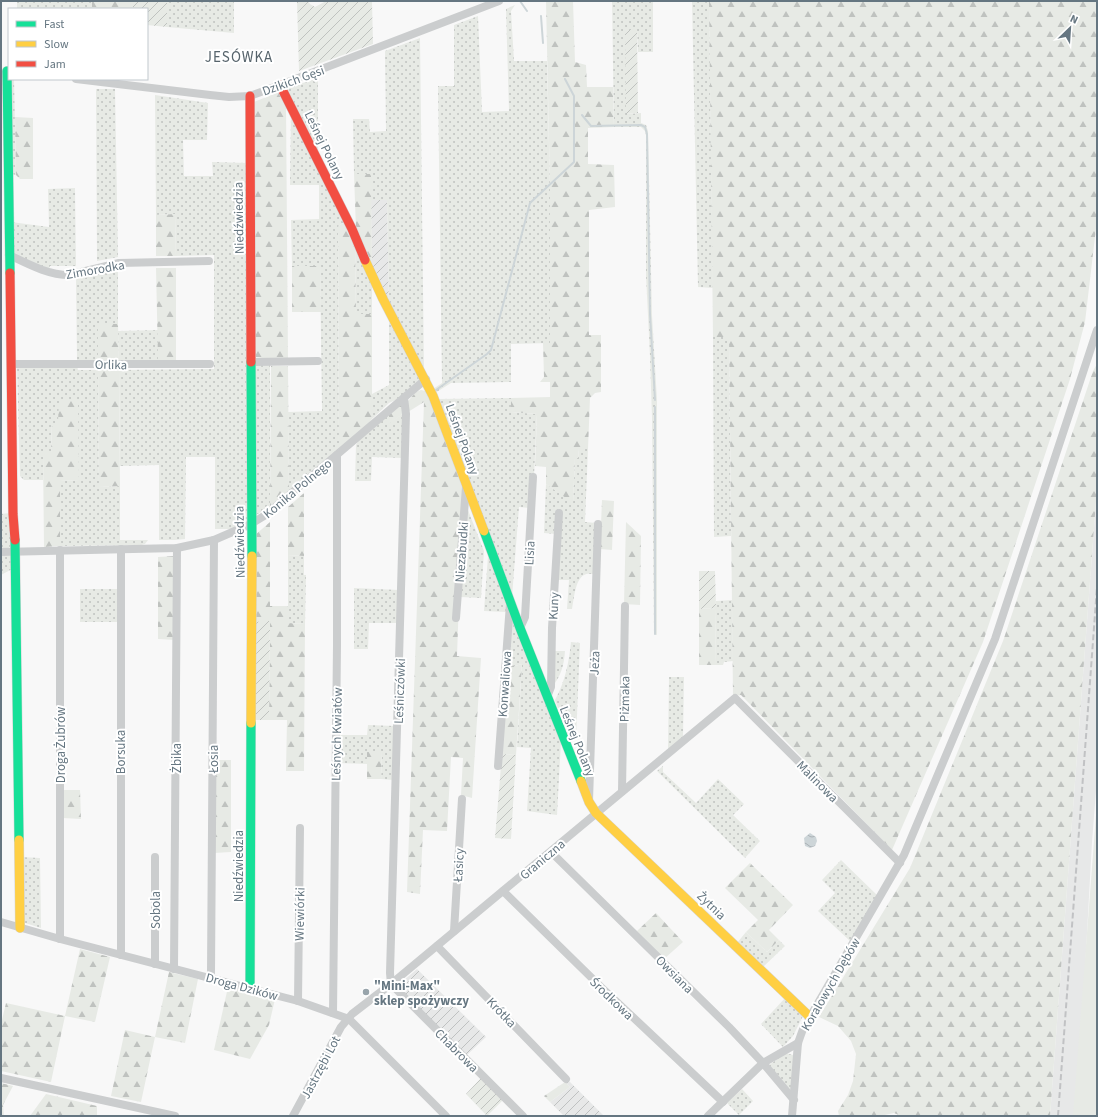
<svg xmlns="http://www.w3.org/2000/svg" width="1098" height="1117" viewBox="0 0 1098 1117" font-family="'Source Sans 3',sans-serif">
<defs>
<pattern id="industrial-furrows" width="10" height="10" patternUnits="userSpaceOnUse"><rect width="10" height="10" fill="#e7e8e8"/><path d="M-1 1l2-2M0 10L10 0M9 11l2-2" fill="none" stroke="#bfc1c1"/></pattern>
<pattern id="grass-dots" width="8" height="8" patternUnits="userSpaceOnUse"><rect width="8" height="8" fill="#e7eae5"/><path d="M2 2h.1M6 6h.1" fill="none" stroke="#bfc2bf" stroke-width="1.8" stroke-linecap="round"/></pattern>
<pattern id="forest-firs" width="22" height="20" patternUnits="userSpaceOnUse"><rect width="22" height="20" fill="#e7eae5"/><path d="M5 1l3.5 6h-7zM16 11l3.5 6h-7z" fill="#bfc2bf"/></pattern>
<pattern id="garden-furrows" width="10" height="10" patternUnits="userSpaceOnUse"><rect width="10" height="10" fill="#e7eae5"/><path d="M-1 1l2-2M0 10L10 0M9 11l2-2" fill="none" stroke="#bfc2bf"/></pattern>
<pattern id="water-waves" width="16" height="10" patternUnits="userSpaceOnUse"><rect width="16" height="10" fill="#cdd5d8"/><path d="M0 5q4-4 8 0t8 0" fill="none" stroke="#aab1b5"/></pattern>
</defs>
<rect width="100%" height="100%" fill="#f8f8f8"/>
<path fill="#e7e8e8" d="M1097,488V778L1092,842L1077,1116H1050Z"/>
<g fill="url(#industrial-furrows)">
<path d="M371,200H387L389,304L372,267Z"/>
<path d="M417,969L486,1037L466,1056L396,987Z"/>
<path d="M568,1080L604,1116H564L550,1102L570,1087L565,1082Z"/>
</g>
<g fill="url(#grass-dots)">
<rect x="17" y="1" width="75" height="8"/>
<path d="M167,1H266H234V33L167,27Z"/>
<path d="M612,1H653V52H638L637,30L627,114L641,113V123L646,125L648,131L652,315L657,400V635L654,634L652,418L650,356L646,275V135L645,131L641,127H614Z"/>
<path d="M692,1H709L713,288L698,287Z"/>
<path d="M515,5L511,11L514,61H547L550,187V343L511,344V382L451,383L435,393L433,389L442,383L438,86H454V25L478,16L482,112L509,111L506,9Z"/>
<path d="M420,38L424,372L389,304L387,200H371V174H354L353,119H369L370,132L386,131L385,51Z"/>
<path d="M318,78V154L285,89Z"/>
<path d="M10,79H14L16,175L11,174Z"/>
<path d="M96,89H115L118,257L97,261Z"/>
<path d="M155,95L208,103L207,140H183L184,176H213L212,162L248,163L250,521L232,529H215V457H186L185,539L175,540H159V465L120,466L119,370L214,369V255L176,256L175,214L156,215Z"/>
<path d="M291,114L345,222L338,226L339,449L289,492L288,412L322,411L320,266H292L291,220L319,219V185H290Z"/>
<path d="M75,188L76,266H50L49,269L13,254L11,222L49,227L48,189Z"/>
<path d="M355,243L372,282V314H356Z"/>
<path d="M118,268V324H98V360H77L76,278Z"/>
<path d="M389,322L420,376L419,381L400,398L389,403L372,419V394L389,385Z"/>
<path d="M158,330V360L119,361L118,331Z"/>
<path d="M729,336L731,536L714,537L713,337Z"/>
<path d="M270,364V507L254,516L255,365Z"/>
<path d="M77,366L78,370H98L99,487L120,486V540H148L145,544L141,545L60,546V481L79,480L58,423H52L51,453H43V480H24L20,476L17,367Z"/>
<path d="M511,398V412L537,414L534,476L530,508L519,507L512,597L437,399Z"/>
<path d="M404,413L403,458L372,457L371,481H355L356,445L358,441L389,414V423Z"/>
<path d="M579,449H588L585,522L596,523L594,574C591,574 587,573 584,575C575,580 574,599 572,609H567L569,580H556V534L544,533L546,484L573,502L575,458H578Z"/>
<path d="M466,505L484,551L481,598L461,597Z"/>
<path d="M10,513L12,544L9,548L1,549V514Z"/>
<path d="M1,555L11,556L14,568L1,575Z"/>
<path d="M288,555L304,556V575H306L305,624L288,623Z"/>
<path d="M488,556L507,597L506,612L484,611Z"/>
<path d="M354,588L399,590L398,623H369L368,649H354Z"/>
<rect x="80" y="589" width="39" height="33"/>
<path d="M732,600L733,661L724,662L723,665H715L716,601Z"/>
<path d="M512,614L561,741L557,815L527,811L531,748L517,747L522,664L515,666L508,665Z"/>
<path d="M571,642L580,643L576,739L569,738L555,700C565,682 569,662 571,642Z"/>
<path d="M552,651H565C564,665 561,676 552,687Z"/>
<path d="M669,677H684L683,738L668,751Z"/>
<path d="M368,725L395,726L393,780L381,779L382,752H367V764L338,763V735H367Z"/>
<path d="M663,766V772L696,803L718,779L744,804L733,815L760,841L745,858L657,771Z"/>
<path d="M21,857L40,858L41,928L22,922Z"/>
<path d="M841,860L878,896L850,941L818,911L835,893L822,880Z"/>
<path d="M746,932L767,952L779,940L785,946L763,967L737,943Z"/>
<path d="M786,997L804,1014L793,1036L783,1047L761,1024Z"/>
<path d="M786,1053L793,1055L795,1058L791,1088L790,1089L769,1065Z"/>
<path d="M742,1089L753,1101L739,1115L727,1103Z"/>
</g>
<g fill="url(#forest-firs)">
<rect x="92" y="1" width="41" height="8"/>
<path d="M546,1H573L575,62L586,65L587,87H613L614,127L588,128V164L614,165L615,207L589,210V335H601V392L595,393L590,398L588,449H579L578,458H575L573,503L546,484V467L535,466L537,414L511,412V398L550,397V382H540L544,377L543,343H550V187Z"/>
<path d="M709,1H1097V220L1085,322L1070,379L983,642L892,850L741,695L733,696L729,337H713Z"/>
<path d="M281,91L286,105L288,358L269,359L255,357L254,102Z"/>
<path d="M15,117L33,118V179H20L16,175Z"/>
<path d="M354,174H371L372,267L356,230Z"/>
<path d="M175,214L176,256H156V215Z"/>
<path d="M345,222L355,243L356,314H372V419L362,432L339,449L338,226Z"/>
<path d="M292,266H320L321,312H292Z"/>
<path d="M156,268H176V360H158Z"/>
<path d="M98,324H118L119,361L98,360Z"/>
<path d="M1097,364V488L1050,1116H901L894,1113L880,1116H839L838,1111L848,1095L853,1081L856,1054L851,1041L838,1026L819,1017L910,868L1003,641L1093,371Z"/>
<path d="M271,366H288L289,492L270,507Z"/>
<path d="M98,370H119L120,486L99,487Z"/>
<path d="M421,390L429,392L463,487L457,656L481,658L472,798L461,795L463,758L451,757L447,831L423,830L420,894L407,892L424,402L408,412V401L416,392Z"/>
<path d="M59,399H78L79,480L60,481V546L44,547L43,453H51L52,423H58Z"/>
<path d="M401,405H402L404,413L389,424V414Z"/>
<path d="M304,493V556L288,555V507Z"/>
<path d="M602,500L614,501L612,550L600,549Z"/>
<path d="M270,522V606H288V623L305,624L304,771H286L287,720H269L270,622H254V536Z"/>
<path d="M626,522L641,536L640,605L624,604Z"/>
<path d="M176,556L175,640L158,639V557Z"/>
<path d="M716,608L715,665H699V609Z"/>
<path d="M522,664L516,755L502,754L508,665L515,666Z"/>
<path d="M367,752H382L381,779H367Z"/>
<path d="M215,760H231V852L214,853Z"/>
<path d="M62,790H80L81,819L63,818Z"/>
<path d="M750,863L793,905L769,930L779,940L767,952L746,932L758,920L725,888Z"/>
<path d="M656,913L683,942L664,959L637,931Z"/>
<path d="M80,949L110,957L95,1022L65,1016L51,1082L1,1071V1024L6,1003L65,1016Z"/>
<path d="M169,972L198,979L185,1043L155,1037L141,1102L111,1096L125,1030L155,1037Z"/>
<path d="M228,987L275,999L269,1025L250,1059L214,1050Z"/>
<path d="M565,1082L570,1087L550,1102L544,1096Z"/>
<path d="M1,1083L13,1086L3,1105L4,1116H1Z"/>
<path d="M46,1094L97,1106V1116H30Z"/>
</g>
<path fill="#e7eae5" d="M1097,802V1116H1073Z"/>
<g fill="url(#garden-furrows)">
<path d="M133,1H167V27L147,25V9H133Z"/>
<path d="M297,1H308L310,4L315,7L326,1H372L373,44L299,71Z"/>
<path d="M625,30H637L638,113L626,114Z"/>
<path d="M699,571H715L716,608L699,609Z"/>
<path d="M270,621L269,720H254V622Z"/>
<path d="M502,754L516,755L511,839L495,838Z"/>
<path d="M482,1077L504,1099L487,1116L466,1094Z"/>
</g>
<path fill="url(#water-waves)" d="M810,833L816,837L817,841L815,846L810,848L805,846L804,838Z"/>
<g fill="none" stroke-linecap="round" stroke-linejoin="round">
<g stroke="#cdd5d8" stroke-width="2">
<path d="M520,1L527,11"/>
<path d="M541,16L543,43"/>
<path d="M582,115L591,126L641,125L645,127L647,134L650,314L655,400"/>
<path d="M436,390L487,354L491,350L530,203L574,162V96L565,79"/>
<path d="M655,634V407"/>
</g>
<defs>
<g id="fast">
<path d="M7,71L10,273"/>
<path d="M251,362L252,556"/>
<path d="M484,531L520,628L581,781"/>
<path d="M15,540L19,840"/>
<path d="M250,989L251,723"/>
</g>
<g id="slow">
<path d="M365,260L383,299L433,396L484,531"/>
<path d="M251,723L252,556"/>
<path d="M581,781L589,802L596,813L809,1016"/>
<path d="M19,840L20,928"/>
</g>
<g id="jam">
<path d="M280,85L352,229L365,260"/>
<path d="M250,96L251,362"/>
<path d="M10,273L13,514L15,540"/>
</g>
</defs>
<use href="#fast" stroke="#d4d5d6" stroke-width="10"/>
<use href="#slow" stroke="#d4d5d6" stroke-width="10"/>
<use href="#jam" stroke="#d4d5d6" stroke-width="10"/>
<g stroke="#cbcdce" stroke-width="8">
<path d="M76,79L210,95L229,97L250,96L280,85L499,1"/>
<path d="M9,255C28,264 48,275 69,275L119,263L209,261"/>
<path d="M251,362L318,361"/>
<path d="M12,364H210"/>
<path d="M121,549V955"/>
<path d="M60,550V939"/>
<path d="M1,552L177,548L214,540L251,524L267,514L426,379"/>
<path d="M456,618L466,487"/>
<path d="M520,628L525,617L533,477"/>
<path d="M547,697L551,687L552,628L559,513"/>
<path d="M498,766L510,604"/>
<path d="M622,791L625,606"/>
<path d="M589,801L598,524"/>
<path d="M551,852L729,1027L763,1063L794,1100"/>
<path d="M155,857V964"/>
<path d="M503,891L602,988L723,1102"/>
<path d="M1,922L60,939L298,1001L349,1019L446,1116"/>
<path d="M454,931L462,799"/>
<path d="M437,946L566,1079"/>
<path d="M174,969L177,548"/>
<path d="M209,978L211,973L214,540"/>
<path d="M391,984L390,973L406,414L404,398"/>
<path d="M391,984L523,1116"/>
<path d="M298,1001L300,828"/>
<path d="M333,1013L337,645V455"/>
<path d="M1,1078L175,1116"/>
<path d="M293,1116L341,1027L352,1014L391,984L735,698L900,863"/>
<path d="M708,1116L763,1063L798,1043"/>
<path d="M792,1116L798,1043L803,1029L904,855L995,639L1097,330"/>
</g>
<use href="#fast" stroke="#16e098" stroke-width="9"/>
<use href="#slow" stroke="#ffcf43" stroke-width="9"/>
<use href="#jam" stroke="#f24e42" stroke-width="9"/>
<path stroke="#c1c2c4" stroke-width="2" stroke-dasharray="6 3" stroke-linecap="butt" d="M1058,1116L1097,587"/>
</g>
<circle fill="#98a4ab" stroke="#fff" stroke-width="1.5" cx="366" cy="992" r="4"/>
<g text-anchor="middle" stroke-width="4" stroke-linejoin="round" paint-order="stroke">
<g font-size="13" fill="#657681" stroke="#fff">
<text transform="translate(293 80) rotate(-20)" y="5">Dzikich Gęsi</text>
<text transform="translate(325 145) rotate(64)" y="5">Leśnej Polany</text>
<text transform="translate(238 218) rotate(-91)" y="5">Niedźwiedzia</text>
<text transform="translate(95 269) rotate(-10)" y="5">Zimorodka</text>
<text transform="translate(111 364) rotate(1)" y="5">Orlika</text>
<text transform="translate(463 439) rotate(70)" y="5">Leśnej Polany</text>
<text transform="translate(297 488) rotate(-40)" y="5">Konika Polnego</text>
<text transform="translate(239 542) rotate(-91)" y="5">Niedźwiedzia</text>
<text transform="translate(461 552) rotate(-86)" y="5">Niezabudki</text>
<text transform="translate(529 553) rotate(-87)" y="5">Lisia</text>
<text transform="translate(553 606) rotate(-87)" y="5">Kuny</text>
<text transform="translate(594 663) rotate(-88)" y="5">Jeża</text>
<text transform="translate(504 684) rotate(-86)" y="5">Konwaliowa</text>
<text transform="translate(399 691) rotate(-88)" y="5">Leśniczówki</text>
<text transform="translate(624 699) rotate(-89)" y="5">Piżmaka</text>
<text transform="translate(336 734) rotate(-89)" y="5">Leśnych Kwiatów</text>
<text transform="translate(578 741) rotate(68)" y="5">Leśnej Polany</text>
<text transform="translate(60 745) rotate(-90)" y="5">Droga Żubrów</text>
<text transform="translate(120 752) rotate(-90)" y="5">Borsuka</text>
<text transform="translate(176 758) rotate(-90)" y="5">Żbika</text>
<text transform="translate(213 759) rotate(-90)" y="5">Łosia</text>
<text transform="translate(818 781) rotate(45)" y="5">Malinowa</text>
<text transform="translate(542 859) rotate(-40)" y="5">Graniczna</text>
<text transform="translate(458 865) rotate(-87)" y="5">Łasicy</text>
<text transform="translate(238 866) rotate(-90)" y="5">Niedźwiedzia</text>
<text transform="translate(712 905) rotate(44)" y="5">Żytnia</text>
<text transform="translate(155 910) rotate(-90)" y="5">Sobola</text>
<text transform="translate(299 914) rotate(-89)" y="5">Wiewiórki</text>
<text transform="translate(675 974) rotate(45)" y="5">Owsiana</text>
<text transform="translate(830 984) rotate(-60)" y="5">Koralowych Dębów</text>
<text transform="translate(242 986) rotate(15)" y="5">Droga Dzików</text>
<text transform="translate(612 998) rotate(44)" y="5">Środkowa</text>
<text transform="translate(502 1012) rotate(46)" y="5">Krótka</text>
<text transform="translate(457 1050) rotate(45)" y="5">Chabrowa</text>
<text transform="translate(320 1067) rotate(-62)" y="5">Jastrzębi Lot</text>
</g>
<g font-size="13" font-weight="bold" fill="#657681" stroke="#fff" text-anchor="start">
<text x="374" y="990">"Mini-Max"<tspan x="374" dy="15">sklep spożywczy</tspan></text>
</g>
<g font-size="15" letter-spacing="1" fill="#57646c" stroke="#fff">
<text x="239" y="62">JESÓWKA</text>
</g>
</g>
<rect width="1098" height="1117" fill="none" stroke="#657681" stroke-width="4"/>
<rect x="8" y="8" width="140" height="72" fill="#ffffff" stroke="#c1c8cd"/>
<rect x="16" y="21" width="20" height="6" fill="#16e098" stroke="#c1c8cd"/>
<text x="44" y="28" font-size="12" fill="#657681">Fast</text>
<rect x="16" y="41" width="20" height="6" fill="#ffcf43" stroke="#c1c8cd"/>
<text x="44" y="48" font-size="12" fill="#657681">Slow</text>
<rect x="16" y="61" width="20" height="6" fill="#f24e42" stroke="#c1c8cd"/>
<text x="44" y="68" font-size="12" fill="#657681">Jam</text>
<g transform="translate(1070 28) rotate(25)" stroke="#ffffff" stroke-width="3" paint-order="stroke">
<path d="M0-3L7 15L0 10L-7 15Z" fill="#657681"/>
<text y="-6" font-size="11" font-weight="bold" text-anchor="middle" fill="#657681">N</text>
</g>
</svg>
